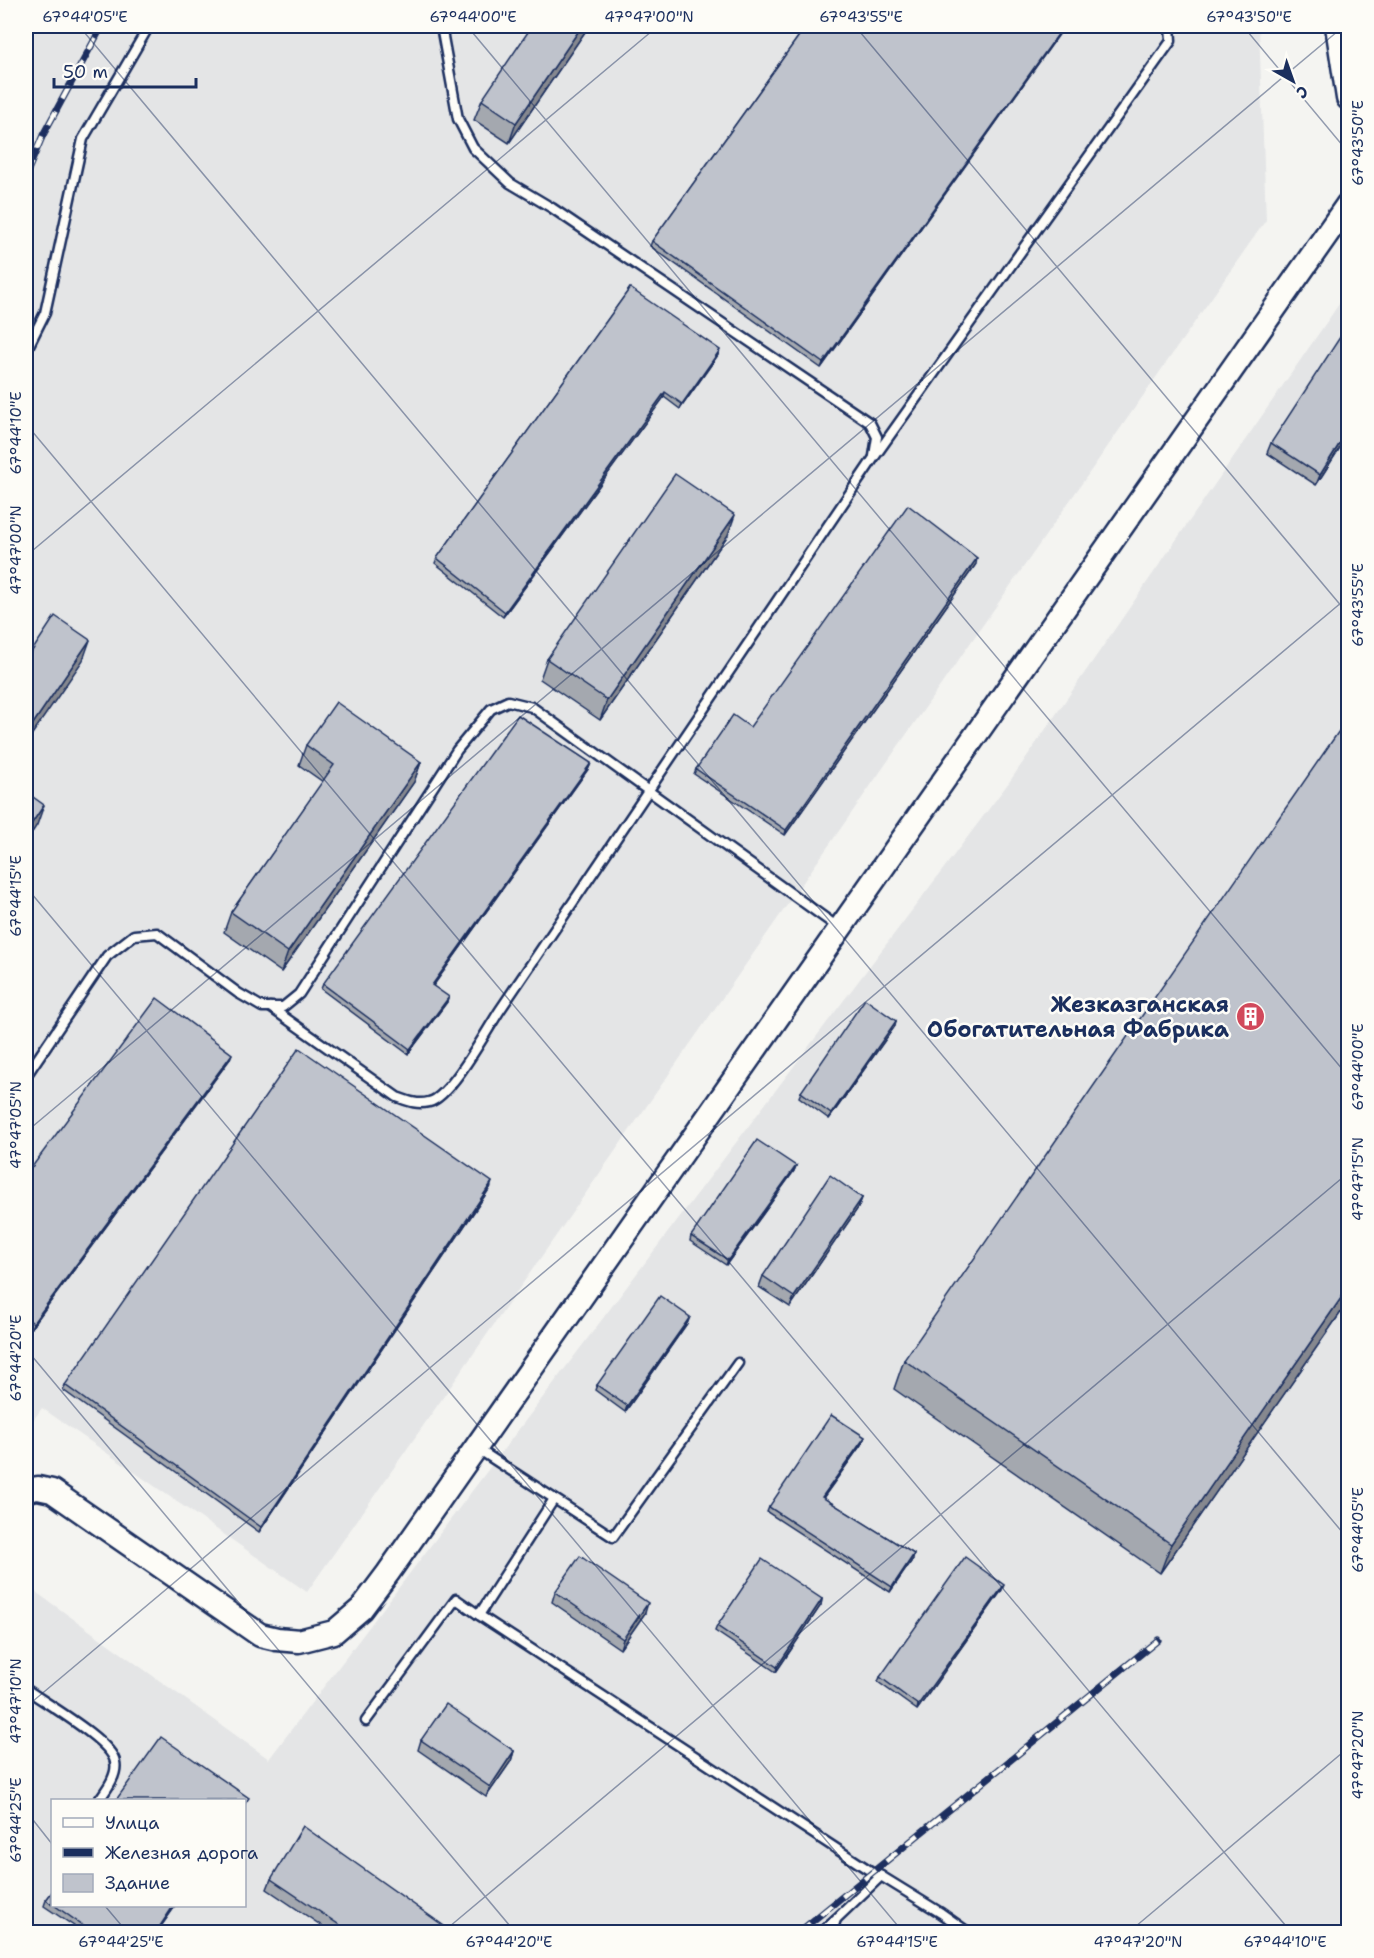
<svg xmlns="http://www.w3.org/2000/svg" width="1374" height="1958" viewBox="0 0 1374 1958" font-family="'Shantell Sans',sans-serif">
<rect width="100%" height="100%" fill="#f4f4f1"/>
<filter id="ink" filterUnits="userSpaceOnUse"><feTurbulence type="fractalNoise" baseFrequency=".0167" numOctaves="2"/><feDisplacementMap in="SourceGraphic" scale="12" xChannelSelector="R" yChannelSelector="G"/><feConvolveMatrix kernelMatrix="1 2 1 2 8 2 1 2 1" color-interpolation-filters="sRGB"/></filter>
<g filter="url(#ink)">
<g fill="#e4e5e6" fill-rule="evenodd">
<path d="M26,26H1259L1266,220L307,1592L42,1408L26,1430Z"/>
<path d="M1348,291V1932H26V1585L269,1759L1010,781ZM52,1800H244V1906H52Z"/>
</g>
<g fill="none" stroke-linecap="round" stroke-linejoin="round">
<defs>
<g id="lane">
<path d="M441,26L458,119L473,148L510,183L552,208L870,423L877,437L874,456"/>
<path d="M26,351L45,313L83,139L149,26"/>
<path d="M270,1007L397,1097C408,1101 417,1105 429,1102C450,1098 487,1030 500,1010L873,459L1171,41L1170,26"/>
<path d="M26,1076L107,956L134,935L157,933L238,993L262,1007H283L299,994L457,750L491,709L508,701L532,707L839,928"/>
<path d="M478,1449L613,1537L738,1363"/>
<path d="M479,1615L872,1872L881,1876L941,1913L968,1932"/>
<path d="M26,1689C45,1703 112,1741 115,1762C118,1775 106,1790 99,1800"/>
<path d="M366,1721L456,1599L479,1615L554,1499"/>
<path d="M821,1932L836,1919"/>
<path d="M832,1932L836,1919L881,1876"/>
</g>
<g id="secondary">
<path d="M1337,26L1348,98"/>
<path d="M26,1490L38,1488L52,1491L260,1635L277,1639L299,1641L334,1632L361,1609L388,1573L1348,204"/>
</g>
</defs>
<use href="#lane" stroke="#1b2f5e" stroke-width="13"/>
<use href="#secondary" stroke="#1b2f5e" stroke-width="27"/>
<use href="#lane" stroke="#fdfcf7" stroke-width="8"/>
<use href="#secondary" stroke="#fdfcf7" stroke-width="22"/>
<defs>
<g id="rail">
<path d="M26,32L30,26"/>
<path d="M26,175L43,135L102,26"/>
<path d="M799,1932L1158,1640"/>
</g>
</defs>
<use href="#rail" stroke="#1b2f5e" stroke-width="7"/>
<use href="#rail" stroke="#fdfcf7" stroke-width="4.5" stroke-dasharray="14" stroke-linecap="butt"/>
</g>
<g fill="#a4a8af" stroke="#1b2f5e" stroke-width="1.5">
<path d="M589,26L509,143L474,120L482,100Z"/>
<path d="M806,26H1065L821,368L650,246L652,241Z"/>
<path d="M630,288L718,355L680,409L664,397L503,617L435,563L437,558Z"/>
<path d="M1348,435L1316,485L1267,453L1271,443Z"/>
<path d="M728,535L600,720L540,679L547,659Z"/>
<path d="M976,564L785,835L694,774L696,769Z"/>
<path d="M306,745L421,762L414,782L281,972L224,932L231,912L323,782L299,765Z"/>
<path d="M591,763L589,768L433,986L447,1002L408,1054L321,989L323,984Z"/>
<path d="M896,1021L895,1026L829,1119L799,1097L801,1092Z"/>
<path d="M230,1059L31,1328L26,1324V1175Z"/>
<path d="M796,1166L794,1171L726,1265L690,1241L691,1236Z"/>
<path d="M490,1188L259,1532L63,1390L65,1385Z"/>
<path d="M862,1198L858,1208L790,1307L759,1287L763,1276Z"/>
<path d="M1348,1302L1160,1573L894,1389L904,1360Z"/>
<path d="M688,1322L625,1412L595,1390L597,1385Z"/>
<path d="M863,1442L823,1498L914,1554L913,1559L890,1592L767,1512L769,1507Z"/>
<path d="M1002,1590L917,1710L878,1682L880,1677Z"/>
<path d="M555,1592L645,1613L620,1649L552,1602Z"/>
<path d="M822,1599L821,1605L776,1672L715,1631L717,1626Z"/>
<path d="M421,1740L514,1751L511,1761L486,1797L418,1750Z"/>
<path d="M271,1879L442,1932H331L267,1889Z"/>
<path d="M52,1892V1905H176L157,1932H83L44,1906L46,1900Z"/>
</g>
<g fill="#86888f" stroke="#1b2f5e" stroke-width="1.5">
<path d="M582,26H589L509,143L516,123Z"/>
<path d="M1064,26H1065L821,368L823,363Z"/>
<path d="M720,350L718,355L680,409L682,404Z"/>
<path d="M665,392L664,397L503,617L505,612Z"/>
<path d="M1348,430V435L1316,485L1320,475Z"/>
<path d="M735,515L728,535L600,720L607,700Z"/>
<path d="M977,558L976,564L785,835L786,830Z"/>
<path d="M90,640L83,660L26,743V734Z"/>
<path d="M421,762L414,782L281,972L288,952Z"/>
<path d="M591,763L589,768L430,990L432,985Z"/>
<path d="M44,805L37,825L26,842V832Z"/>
<path d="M449,997L447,1002L408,1054L410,1049Z"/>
<path d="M896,1021L895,1026L829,1119L831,1114Z"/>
<path d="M232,1054L230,1059L31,1328L33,1323Z"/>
<path d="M796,1166L794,1171L726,1265L728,1260Z"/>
<path d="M492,1182L490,1188L259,1532L261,1527Z"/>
<path d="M862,1198L858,1208L790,1307L794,1297Z"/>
<path d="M1348,1288V1302L1160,1573L1171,1544Z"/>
<path d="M690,1317L688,1322L625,1412L627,1406Z"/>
<path d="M865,1437L863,1442L820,1502L822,1497Z"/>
<path d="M914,1554L913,1559L890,1592L892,1587Z"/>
<path d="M1004,1585L1002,1590L917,1710L918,1705Z"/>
<path d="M822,1599L821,1605L776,1672L777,1667Z"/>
<path d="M648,1603L645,1613L620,1649L623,1639Z"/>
<path d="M514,1751L511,1761L486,1797L490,1787Z"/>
<path d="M174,1905H176L157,1932H156Z"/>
</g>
<g fill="#bfc3cc" stroke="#1b2f5e" stroke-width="1.5">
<path d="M532,26H582L516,123L482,100Z"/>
<path d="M806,26H1064L823,363L652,241Z"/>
<path d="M630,288L720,350L682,404L665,392L505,612L437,558Z"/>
<path d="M1344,331L1348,334V430L1320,475L1271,443Z"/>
<path d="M675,474L735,515L607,700L547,659Z"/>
<path d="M908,505L977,558L786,830L696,769L733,715L750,727Z"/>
<path d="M55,616L90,640L26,734V660Z"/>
<path d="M336,702L421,762L288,952L231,912L334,765L306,745Z"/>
<path d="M518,715L591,763L432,985L449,997L410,1049L323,984Z"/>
<path d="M1348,718V1288L1171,1544L904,1360Z"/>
<path d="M26,792L44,805L26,832Z"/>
<path d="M157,998L232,1054L33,1323L26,1317V1175Z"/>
<path d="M865,999L896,1021L831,1114L801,1092Z"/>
<path d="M299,1048L492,1182L261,1527L65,1385Z"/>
<path d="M757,1140L796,1166L728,1260L691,1236Z"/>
<path d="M830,1175L862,1198L794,1297L763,1276Z"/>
<path d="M660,1296L690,1317L627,1406L597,1385Z"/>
<path d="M831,1415L865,1437L822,1497L914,1554L892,1587L769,1507Z"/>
<path d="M580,1556L648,1603L623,1639L555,1592Z"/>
<path d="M965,1557L1004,1585L918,1705L880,1677Z"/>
<path d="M762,1559L822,1599L777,1667L717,1626Z"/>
<path d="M446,1704L514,1751L490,1787L421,1740Z"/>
<path d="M161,1737L249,1798L244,1805V1800H116Z"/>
<path d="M303,1826L444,1926L440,1932H350L271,1879Z"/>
<path d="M52,1892V1905L46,1900Z"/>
<path d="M54,1905H174L156,1932H92Z"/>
</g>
</g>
<path fill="none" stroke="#1b2f5e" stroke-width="1.5" stroke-opacity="0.45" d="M79,26L1348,1539M467,26L1348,1076M855,26L1348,614M1243,26L1348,152M26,424L1291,1932M26,556L658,26M26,887L903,1932M26,1132L1344,26M26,1349L515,1932M26,1707L1348,597M26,1811L52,1844M105,1906L127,1932M443,1932L1348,1173M1129,1932L1348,1748"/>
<defs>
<symbol id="building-disc" viewBox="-11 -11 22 22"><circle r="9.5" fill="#d1495b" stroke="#fdfcf7"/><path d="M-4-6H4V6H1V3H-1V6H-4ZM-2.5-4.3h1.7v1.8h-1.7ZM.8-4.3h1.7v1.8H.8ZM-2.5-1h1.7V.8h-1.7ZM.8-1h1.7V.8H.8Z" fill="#fff"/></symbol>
</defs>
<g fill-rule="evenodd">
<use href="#building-disc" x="1234" y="1000" width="33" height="33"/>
</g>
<g text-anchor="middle" stroke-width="5" stroke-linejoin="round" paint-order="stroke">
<g font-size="22" font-weight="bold" fill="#1b2f5e" stroke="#fdfcf7" text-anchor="end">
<text x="1229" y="1012">Жезказганская<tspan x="1229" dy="25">Обогатительная Фабрика</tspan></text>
</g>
</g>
<rect width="1374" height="1958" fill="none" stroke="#fdfcf7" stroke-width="66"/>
<rect x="51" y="1799" width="195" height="108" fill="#fdfcf7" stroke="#a3aaba" stroke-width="1.5"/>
<rect x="63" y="1818" width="30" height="9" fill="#fdfcf7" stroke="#a3aaba" stroke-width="1.5"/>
<text x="105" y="1829" font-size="18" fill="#1b2f5e">Улица</text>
<rect x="63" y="1848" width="30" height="9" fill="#1b2f5e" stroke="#a3aaba" stroke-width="1.5"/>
<text x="105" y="1859" font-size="18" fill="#1b2f5e">Железная дорога</text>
<rect x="63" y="1874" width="30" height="18" fill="#bfc3cc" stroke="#a3aaba" stroke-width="1.5"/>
<text x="105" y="1889" font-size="18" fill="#1b2f5e">Здание</text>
<g transform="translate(1293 81) rotate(140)" stroke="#fdfcf7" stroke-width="4.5" paint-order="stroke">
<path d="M0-4.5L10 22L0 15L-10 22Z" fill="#1b2f5e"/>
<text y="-9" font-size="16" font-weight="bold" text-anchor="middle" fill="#1b2f5e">С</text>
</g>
<path d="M54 78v9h142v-9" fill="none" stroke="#1b2f5e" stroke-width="3"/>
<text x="63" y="78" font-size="18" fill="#1b2f5e" stroke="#fdfcf7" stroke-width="4.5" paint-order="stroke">50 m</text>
<rect x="33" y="33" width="1308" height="1892" fill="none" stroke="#1b2f5e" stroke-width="2"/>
<g font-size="15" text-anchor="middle" fill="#1b2f5e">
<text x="85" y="22">67°44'05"E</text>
<text x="473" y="22">67°44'00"E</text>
<text x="649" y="22">47°47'00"N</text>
<text x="861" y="22">67°43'55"E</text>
<text x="1249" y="22">67°43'50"E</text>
<text transform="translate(1358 143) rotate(-90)" y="5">67°43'50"E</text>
<text transform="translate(16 433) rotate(-90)" y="5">67°44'10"E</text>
<text transform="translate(16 550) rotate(-90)" y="5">47°47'00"N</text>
<text transform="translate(1358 605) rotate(-90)" y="5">67°43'55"E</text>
<text transform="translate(16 896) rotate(-90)" y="5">67°44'15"E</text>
<text transform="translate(1358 1067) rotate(-90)" y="5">67°44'00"E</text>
<text transform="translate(16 1125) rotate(-90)" y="5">47°47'05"N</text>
<text transform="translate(1358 1179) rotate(-90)" y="5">47°47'15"N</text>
<text transform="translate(16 1358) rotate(-90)" y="5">67°44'20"E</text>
<text transform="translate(1358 1530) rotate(-90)" y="5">67°44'05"E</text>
<text transform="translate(16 1701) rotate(-90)" y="5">47°47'10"N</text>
<text transform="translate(1358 1755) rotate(-90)" y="5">47°47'20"N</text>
<text transform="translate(16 1820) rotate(-90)" y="5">67°44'25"E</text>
<text x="121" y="1947">67°44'25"E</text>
<text x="509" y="1947">67°44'20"E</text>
<text x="897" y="1947">67°44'15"E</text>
<text x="1138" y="1947">47°47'20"N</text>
<text x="1285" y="1947">67°44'10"E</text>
</g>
</svg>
